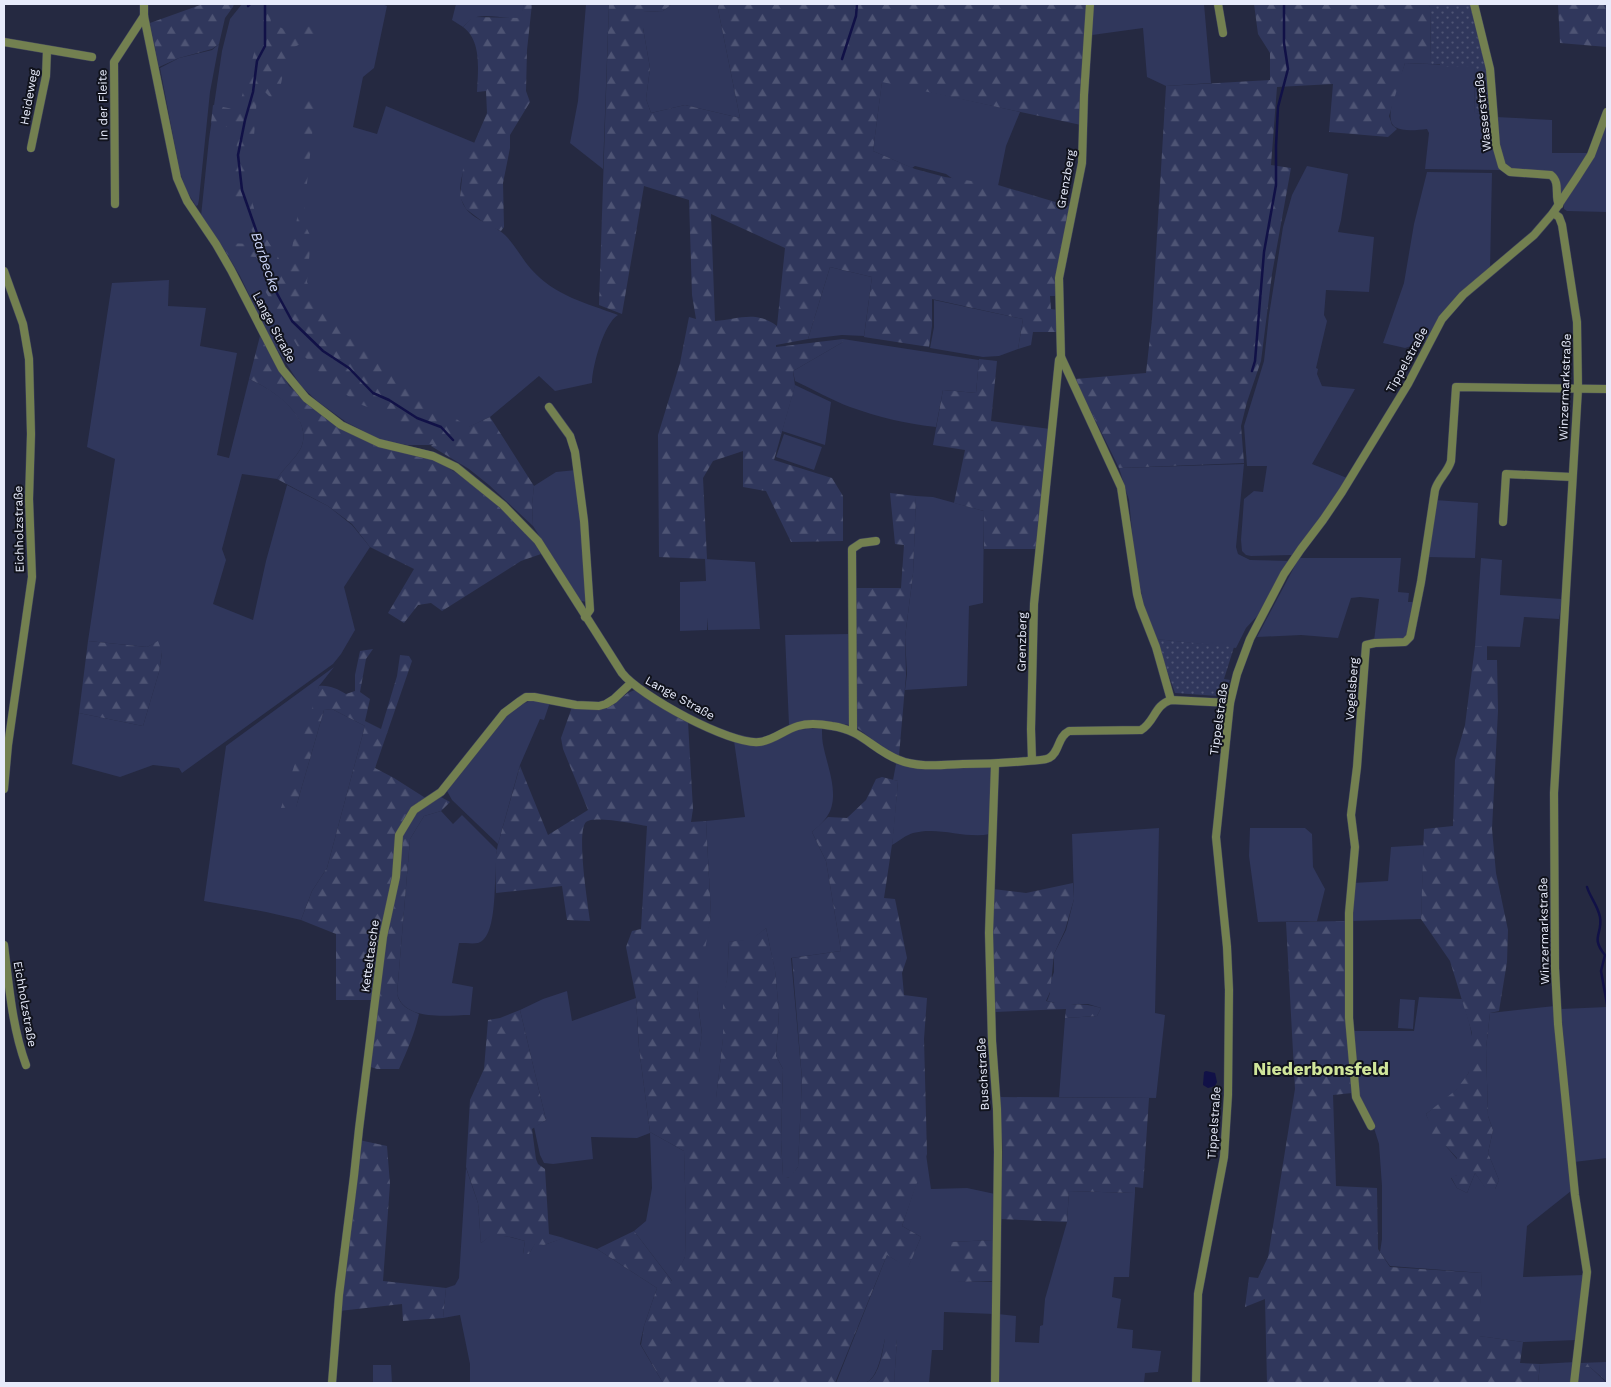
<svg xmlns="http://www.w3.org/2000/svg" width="1611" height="1387" viewBox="0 0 1611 1387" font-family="'Work Sans',sans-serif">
<defs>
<pattern id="forest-firs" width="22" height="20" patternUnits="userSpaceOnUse" patternTransform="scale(1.25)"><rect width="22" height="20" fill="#30375c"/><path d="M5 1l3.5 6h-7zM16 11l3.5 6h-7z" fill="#4e5474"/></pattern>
<pattern id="park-dots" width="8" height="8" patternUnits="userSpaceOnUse" patternTransform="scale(1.25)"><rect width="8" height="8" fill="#30375c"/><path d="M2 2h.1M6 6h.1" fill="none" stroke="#4e5474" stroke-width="1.8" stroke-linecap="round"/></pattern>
</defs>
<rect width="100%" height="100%" fill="#252941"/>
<g fill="#30375c">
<path d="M242,4H382L387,6L374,68L363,77L353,127L377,134L386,106L475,143C468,159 457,180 461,198C466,218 486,221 500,231C513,240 521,258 531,269C555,296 586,303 618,315C604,323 592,367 592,383L555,391L539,376L490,417L431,445H407L383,441L346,422L317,401L301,386L272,342L240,276L221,244L201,216L209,139L222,51L230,19Z"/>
<path d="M456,4H524L521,18C508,20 482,12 472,19C469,21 466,24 463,27L452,20Z"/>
<path d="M586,4H609L603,169L570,143L578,101Z"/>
<path d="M672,4H717L740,118L685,105L651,113L646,99L650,68L643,28V12L663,11Z"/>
<path d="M1093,4H1204L1211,83L1166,86L1147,77L1143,28L1092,35Z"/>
<path d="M219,44L210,92L199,199L198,205L196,206L186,190L180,172L160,68L179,58L212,50Z"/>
<path d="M1405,63L1474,66L1475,114L1491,113L1497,161L1500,170L1425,169L1429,133L1427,129C1418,130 1403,132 1395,127C1382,119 1401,76 1405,63Z"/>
<path d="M882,81L1020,112L1006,146L998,186L953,179L946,174L915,166L912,168L873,151Z"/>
<path d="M1496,117L1552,120V153H1588L1560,197L1558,178L1512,170C1495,161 1497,133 1496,117Z"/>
<path d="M1607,124V212L1567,211L1564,209V203L1596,150Z"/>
<path d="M1307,166L1348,174L1341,220L1338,232L1374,237L1369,292L1326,290L1324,315L1327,321L1316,368L1318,369L1317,374L1322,386L1355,389L1312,464L1347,478L1325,514L1292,555L1251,556L1246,555L1242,551L1241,540L1244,499L1254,491L1263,492L1267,466H1247L1244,426L1264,361L1269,315L1283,227L1292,195Z"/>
<path d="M1427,172L1492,173L1490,269L1427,341L1405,348L1383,343L1404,283L1414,224Z"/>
<path d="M830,267L872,277L864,336L842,335L808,339Z"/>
<path d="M169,280L168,306L206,308L200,346L237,353L217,455L229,458L249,379C273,389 314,417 301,448C296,458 283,469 277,479L242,474L222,549L226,560L213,604L253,620L266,561L287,485L328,506L352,525L370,547L344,587L355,630L341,654L333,664L182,773L179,768L153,765L120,777L72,764L79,713L143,726L159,672L162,653L157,642L147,647L88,641L115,459L87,447L112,283Z"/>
<path d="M934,300L1023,319L1018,349L999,356L983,357L930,348L934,327Z"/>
<path d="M843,339L979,360L976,393L943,390L936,427C907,424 878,417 850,407C831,400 813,389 795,381L793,371L843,342Z"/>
<path d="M795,385L831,402L825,445L782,431Z"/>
<path d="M784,434L822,447L814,470L776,457Z"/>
<path d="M1244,464L1236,547L1238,554L1250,560L1289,561L1260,613L1246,628L1236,648L1156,639L1143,602L1134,551L1129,500L1119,468Z"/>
<path d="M576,470L583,538L587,602L581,601L533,526L532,504L534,486L556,472Z"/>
<path d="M916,496L933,497L984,511L983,603L969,606L967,686L905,690L907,674L905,637L913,574Z"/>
<path d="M1435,500L1478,503L1475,558L1427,557Z"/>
<path d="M1299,558H1401L1398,592L1409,593L1408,602H1414L1409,633L1405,638L1374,641L1379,599L1360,597L1351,598L1338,638L1301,635L1257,637Z"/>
<path d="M1481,558L1502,560L1500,595L1562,599L1559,619L1524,617L1520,647L1475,646Z"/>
<path d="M705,559L755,562L760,629L708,630L707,618V630L680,631V582L706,581Z"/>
<path d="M850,634V725L822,721L789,725L785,635Z"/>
<path d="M334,667L319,686L296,807L324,710L332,709L365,726L327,868L312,891L301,920L266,912L204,901L226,746Z"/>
<path d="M532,700L550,702L544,720L540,719L520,765L498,844L452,800L447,791L510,712L523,704Z"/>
<path d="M806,729H822C822,735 822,742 824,749C828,768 841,799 826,818C822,823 817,828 812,832L826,861L841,951L791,958L802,1079L798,1167L790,1178L783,1177L781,1139L783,1069L776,1056L779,1011L775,971L766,928L752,940L729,942L727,980L724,997L723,1039L716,1099L699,1100V1053L702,1034L697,996L702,956L711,915L706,821L745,817L734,741L757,746L770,743L793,731Z"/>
<path d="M896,764C927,771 959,768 990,767L993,770L990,834C965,839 939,826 913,833C906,835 899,841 892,845L898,781L893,780Z"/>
<path d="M441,811L453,824L462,815L497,850C493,868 500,937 478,943C473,944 465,943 459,943L452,983L473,987L470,1015C448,1015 405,1022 397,994L410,839L424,816Z"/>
<path d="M1159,828L1155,1013L1165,1015L1156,1098L1059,1097L1065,1018L1097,1016L1101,1008L1088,1004H1059L1047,1001L1050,993V983L1054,972V954L1066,930L1074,899L1072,834Z"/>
<path d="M1250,828H1305L1312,834L1313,867L1325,889L1317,921L1258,922L1249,856Z"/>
<path d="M1424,845L1421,919L1351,921L1353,883L1388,881L1391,847Z"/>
<path d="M567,991L572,1021L636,998L639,1048L650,1132L684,1151L686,1216L685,1257L673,1282L634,1231L646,1221L652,1188L650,1133L637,1138L591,1137L593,1159L553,1164L544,1163L540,1155L534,1127L546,1120L520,1010L543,999Z"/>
<path d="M1419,997L1462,999C1469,1021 1480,1052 1468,1074C1460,1091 1441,1103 1426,1114C1433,1131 1445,1145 1457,1159V1175L1451,1178L1457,1188L1467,1193L1475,1173L1486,1188L1495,1189L1499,1180L1488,1153L1493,1130L1488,1116L1486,1048L1490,1013L1555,1006L1571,1191L1527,1226L1523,1277L1584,1275L1577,1340L1523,1342L1478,1336L1482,1273L1390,1266L1380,1252L1382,1239V1186L1379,1144L1373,1125L1361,1103L1357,1089L1352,1031H1414Z"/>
<path d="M1400,999L1415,1000L1413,1029L1398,1028Z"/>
<path d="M1607,1007V1158L1574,1162L1561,1009Z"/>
<path d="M926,1154L931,1189L967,1188L995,1194L994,1240L951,1242V1281L994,1282V1314L944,1312L943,1350H932L929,1383H894L897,1339H885C882,1351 878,1381 864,1383C855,1385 845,1383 836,1383L887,1255L908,1267L921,1237L902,1226Z"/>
<path d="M466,1168L478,1203L481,1243L492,1234L510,1237L525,1241L523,1254H529L535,1243L544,1245L563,1238L597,1249L657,1288L644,1326L640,1344L663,1383H470V1364L460,1315L443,1318L446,1288L455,1285L459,1278Z"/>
<path d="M1069,1191L1135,1193L1129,1277H1114L1112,1297L1121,1299L1117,1328L1133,1330L1132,1348L1161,1351L1158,1372L1145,1373L1144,1383H997L998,1314L1016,1316L1015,1342L1039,1343L1040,1326L1043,1325L1045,1299L1067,1222Z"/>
<path d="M1575,1362L1572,1383H1538L1540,1364Z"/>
<path d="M373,1365H391L392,1383H373Z"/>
<path d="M1579,1366L1590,1367L1607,1383H1577Z"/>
</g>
<g fill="url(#forest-firs)" fill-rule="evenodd">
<path d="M203,4H234L233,7L225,18L219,44L212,49L179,58L159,67L150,23Z"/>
<path d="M261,4H269L271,23L286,30L295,26L325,27C320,31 316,37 310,41C305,44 297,44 292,49C285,56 279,94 278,105L264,91L257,98L254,136L245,175L259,227L288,273L300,200V130L303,94L311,84L317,89L303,221L311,237L307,282L315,301L388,372L468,427L490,417L534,486L532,505L533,526L489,485L469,469L431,446L433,444H417L387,414L362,405L333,386L302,354L257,277L264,271L256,257L228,255L221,243L259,244L230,190L239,130L211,123L213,105L238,110L262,25Z"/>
<path d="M524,4H532L527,50L526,91L530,102L510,135V148L503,183L504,227L501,231L487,225L466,209L460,197L463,169L487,113L486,91L477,92C478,70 482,41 463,27L473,17L520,18Z"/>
<path d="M609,4H672L663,11L643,12V28L650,68L646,99L651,113L685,105L740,118L717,4H1087L1081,125L882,82L873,151L915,169L945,177L998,185L1072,207L1057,296H1050L1051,309L1058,310L1059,332H1033L1031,345L1018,349L1023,319L932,299V326L929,347L864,337L872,277L830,267L808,339L776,345V347L843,339V342L793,371L795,386L774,460L832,478L843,496V541L791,542L766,491L743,487V451L713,461L703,478L707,559L659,557L658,435L680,363L689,317L696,319L692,295L689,200L644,186L622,314L599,305ZM711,214L785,248L777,326C756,310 739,319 715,321Z"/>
<path d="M1254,4H1428L1430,7L1431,64L1405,63L1389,116L1392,125L1397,129L1388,137L1329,132L1333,84L1277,87L1271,165L1291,168L1272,274L1261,361L1247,402L1241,426L1244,463L1119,468L1075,379L1146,373L1152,319L1166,86L1270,80V53L1258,34Z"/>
<path d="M1558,4H1607V47L1560,43Z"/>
<path d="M260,336L289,386L313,408L338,427L432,458L471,482L528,532L541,554L521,561L442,611L431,603L418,605L404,623L388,613L414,569L370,547L352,524L328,506L277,479C283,469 296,458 301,448C314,417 272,389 249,379Z"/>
<path d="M979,359L997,361L991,421L1050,429L1037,549H984V511L954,503L965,450L933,445L943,390L976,393Z"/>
<path d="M890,493L916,496L913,574L905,637L906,675L899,756L892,754L856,727L854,588H901L904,545L895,544Z"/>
<path d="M88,641L147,647L158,641L162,652L159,672L143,726L79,713Z"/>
<path d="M1475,646H1487V660H1497L1498,711L1492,829L1496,873L1508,930L1507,962L1499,1011L1490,1013L1486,1048L1488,1116L1493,1130L1488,1153L1499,1180L1495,1189H1486L1475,1173L1467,1193L1457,1188L1451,1177L1457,1175V1158L1446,1146L1420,1132L1429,1122L1426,1114L1456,1090L1468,1074L1472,1061V1033L1450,961L1421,919L1424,829L1453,826L1455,760L1465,725Z"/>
<path d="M373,649L366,659L360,692L370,699L365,721L381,729L397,676L400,655L409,656L412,661L375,768L394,778L427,799L398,834L395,876L372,1000H336V934L301,920L312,891L327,868L365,726L332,709L324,710L296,807L281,808L319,686C330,685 337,689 346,694L355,691V675L360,651Z"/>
<path d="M635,690L688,722L693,809L691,822L706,821L711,915L697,996L702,1035L699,1053V1099L716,1098L723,1038V997L727,979L729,942L752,939L766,928L775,970L779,1011L776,1056L783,1069L781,1140L783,1176L789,1178L798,1167L802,1079L792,958L841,951L826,861L812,832L828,817L847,818L866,800L876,779L882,777L898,781L893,838L884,898L895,899L907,958L902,973L904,995L927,998L924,1039L927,1154L902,1226L921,1237L908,1268L887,1255L835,1383H663L641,1345L644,1326L657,1288L597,1249L634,1231L672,1281L685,1257L686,1216L684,1151L650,1132L639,1048L636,998L626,947L632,931L641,929L647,826C637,824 593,815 586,822C576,832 588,905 590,921L567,920L562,886L496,893L495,860L498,844L520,766L548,835L588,810L563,749L561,738L572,707C583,708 598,712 608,707C618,703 624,693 635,690Z"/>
<path d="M439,796L450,802L441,811L424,816L410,839L397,994C400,1006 408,1009 419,1014C415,1033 407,1051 399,1069H377L368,1066L399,843L412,815Z"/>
<path d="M1073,883L1074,899L1065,930L1054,954L1050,992L1046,1001C1065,1006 1083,1002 1101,1008L1097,1016L1065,1018L1066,1009L995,1012L992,932L993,889L1026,893Z"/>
<path d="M1346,921L1352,1093L1333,1095L1336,1186L1377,1188L1378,1249L1390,1267L1482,1273L1479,1336L1523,1342L1520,1363L1540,1364L1538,1383H1267L1265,1299L1245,1307L1249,1277L1258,1278L1268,1257L1295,1089L1286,922Z"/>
<path d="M520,1010L546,1120L532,1129L536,1159L538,1164L545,1169L549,1234L564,1238L544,1245L535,1244L529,1254H523L525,1241L511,1237L492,1235L481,1243L478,1203L466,1167L470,1100L484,1069L488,1020L500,1018Z"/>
<path d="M999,1097L1149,1098L1143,1188L1135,1187V1193L1069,1191L1067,1222L1000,1219L1003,1150Z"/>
<path d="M359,1140L387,1146L390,1184L383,1281L446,1288L443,1318L403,1321L402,1304L339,1311Z"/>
<path d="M994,1240V1281L951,1282V1242Z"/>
<path d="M885,1339H897L894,1383H865C880,1378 882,1352 885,1339Z"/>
<path d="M1607,1362V1382L1590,1367H1580V1363Z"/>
</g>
<g fill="url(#park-dots)">
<path d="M1428,4H1472L1487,66L1491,113L1475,114L1474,66L1440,67V64H1431L1430,7Z"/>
<path d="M1156,639L1234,647L1224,679L1230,680C1227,686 1225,694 1218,696L1175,693Z"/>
</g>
<path fill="#111147" d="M1206,1071L1215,1073L1217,1082L1215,1086L1208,1088L1203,1085L1204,1072Z"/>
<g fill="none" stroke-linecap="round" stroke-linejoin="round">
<g stroke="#111147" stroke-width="2.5">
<path d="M265,4V46L257,61L253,92L245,120L238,155L242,190L264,253L274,288L292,321L323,351L349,368L373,393L389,400L417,418L441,427L453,440"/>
<path d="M248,6L250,4"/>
<path d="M842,59L856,16L857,4"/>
<path d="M1252,371L1255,361L1264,252L1276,185V146L1278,107L1288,69L1284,43V4"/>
<path d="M1587,887C1590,897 1598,906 1600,917C1603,934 1590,937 1605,955L1601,971L1607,1004"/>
</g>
<defs>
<g id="minor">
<path d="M144,4V16L177,178L187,201L216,244L231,270L282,369L306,398L341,425L379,443L433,456L456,467L503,505L538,541L622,673C640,696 730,745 759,742C773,741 784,730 798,726C808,723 821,724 832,726C862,730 873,750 899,760C918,768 942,765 963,764C984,764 1005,763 1027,761C1034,760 1043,761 1049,758C1060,752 1057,737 1069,731L1141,730C1155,722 1154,705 1171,700L1230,703"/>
<path d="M1090,4L1084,95L1082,163L1059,278L1061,357L1121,487L1137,594L1140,606L1156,647L1171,700"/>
<path d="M1218,4L1223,33"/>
<path d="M1474,4L1490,69L1496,145L1502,166L1510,172L1551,175C1561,183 1554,195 1559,205"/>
<path d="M4,42L92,57"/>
<path d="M31,148L46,76L47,50"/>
<path d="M115,204L114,62L144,16"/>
<path d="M1553,213L1559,217L1562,225L1577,322L1578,389L1554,793L1555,968L1558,1024L1575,1195L1587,1272L1574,1383"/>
<path d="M4,271L23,324L29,359L31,434L29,499L32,577L8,745L4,789"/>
<path d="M549,407L570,436L575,452L584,521L590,610L585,617"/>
<path d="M1503,522L1506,474L1572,477"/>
<path d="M853,731L852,549L861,543L876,541"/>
<path d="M1032,760L1031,729L1034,604L1059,360L1061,357"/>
<path d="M995,764L989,933L992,1041L997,1109L998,1152L995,1383"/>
<path d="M4,945C9,985 12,1027 26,1065"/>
<path d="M1371,1126L1356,1097L1349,1018V913L1355,847L1351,815L1357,767L1366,645L1375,643L1405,642L1410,637L1421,582L1435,490C1438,479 1448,472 1451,461L1456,387L1607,389"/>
<path d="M332,1383L339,1295L354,1176L359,1129L383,937L396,877L399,835L414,810L441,792L504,713L520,701L526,697H534L576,705L599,706L606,704L614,699L631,683"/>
<path d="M1196,1383L1198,1294L1224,1157L1228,1095L1229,990L1227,947L1216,837L1230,703L1237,674L1250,639L1284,574L1301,549L1323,520L1342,492L1408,384L1442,319L1463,295L1534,235L1553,213L1577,177L1591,155L1607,112"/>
</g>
</defs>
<use href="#minor" stroke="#40445b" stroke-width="9"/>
<use href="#minor" stroke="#738050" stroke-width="8"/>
</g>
<g text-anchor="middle" stroke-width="4" stroke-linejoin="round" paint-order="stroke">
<g font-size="12" fill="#e7ebfb" stroke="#11131d">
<text transform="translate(29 97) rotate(-80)" y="4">Heideweg</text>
<text transform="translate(103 105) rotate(-91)" y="4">In der Fleite</text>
<text transform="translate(1483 112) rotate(-96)" y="4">Wasserstraße</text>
<text transform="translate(1066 179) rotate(-80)" y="4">Grenzberg</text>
<text transform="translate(274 327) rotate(62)" y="4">Lange Straße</text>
<text transform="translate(1407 360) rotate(-61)" y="4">Tippelstraße</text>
<text transform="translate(1565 387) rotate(-88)" y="4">Winzermarkstraße</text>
<text transform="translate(19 529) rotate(-91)" y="4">Eichholzstraße</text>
<text transform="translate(1022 642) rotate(-89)" y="4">Grenzberg</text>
<text transform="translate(1352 689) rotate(-86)" y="4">Vogelsberg</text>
<text transform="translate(680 698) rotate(29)" y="4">Lange Straße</text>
<text transform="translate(1219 719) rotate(-82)" y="4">Tippelstraße</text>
<text transform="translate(1544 931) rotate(-91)" y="4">Winzermarkstraße</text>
<text transform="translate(370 956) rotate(-82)" y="4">Ketteltasche</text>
<text transform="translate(25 1004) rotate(80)" y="4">Eichholzstraße</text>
<text transform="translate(983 1074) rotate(-93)" y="4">Buschstraße</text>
<text transform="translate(1214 1123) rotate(-86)" y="4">Tippelstraße</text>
</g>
<g font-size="14" font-style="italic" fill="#ccd5f9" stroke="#11131d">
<text transform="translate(266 262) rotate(71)" y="5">Barbecke</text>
</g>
<g font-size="18" font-weight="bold" fill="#d0e59a" stroke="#11131d">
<text x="1321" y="1075">Niederbonsfeld</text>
</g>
</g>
<rect width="1611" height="1387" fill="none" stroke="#e7ebfb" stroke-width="10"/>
</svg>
